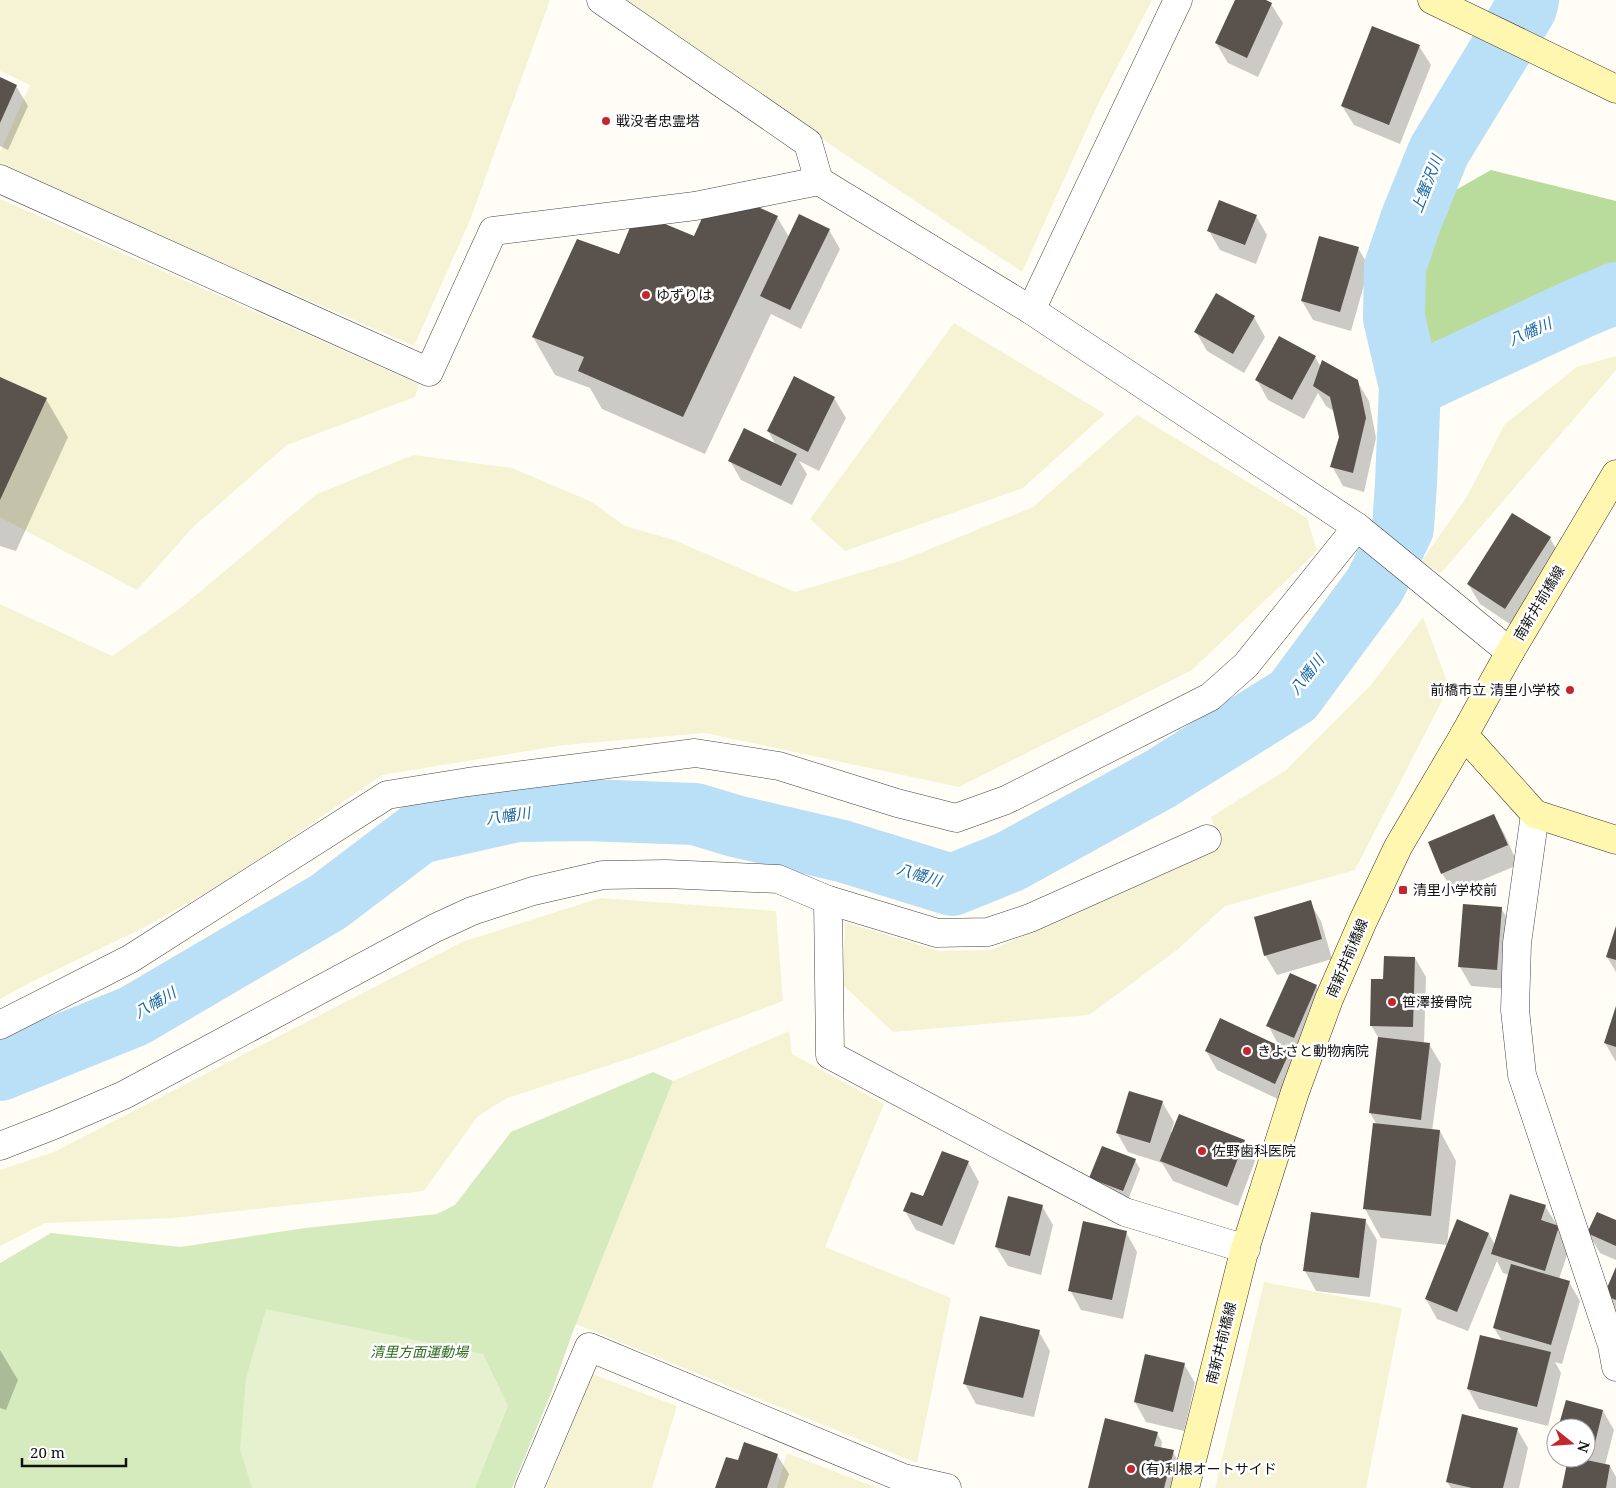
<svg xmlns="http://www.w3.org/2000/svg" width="1616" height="1488" viewBox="0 0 1616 1488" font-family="'Noto Serif','Noto Sans JP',serif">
<rect width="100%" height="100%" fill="#fffdf5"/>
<g fill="#f6f3d4">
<path d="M0,0H550L470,220L414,346L0,166V152L30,85L0,71Z"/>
<path d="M619,0H1152L1099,102L1022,272L843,153Z"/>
<path d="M0,199L419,384L415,397L287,445L193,527L137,590L0,517Z"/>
<path d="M954,323L1105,414L1023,488L845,551L810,519Z"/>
<path d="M1616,356V370L1441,573L1421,562L1466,498L1505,424L1577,367Z"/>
<path d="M1137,415L1307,518L1317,551L1192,670L959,787L705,733L564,745L382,775L234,877L145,927L29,983L0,999V604L112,656L183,606L317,494L413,455L512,468L592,502L625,526L674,540L795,592L903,560L1033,507Z"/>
<path d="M1423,617L1449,687L1355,870L1225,906L1177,950L1089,1015L893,1032L843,985L845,922L939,951L991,950L1221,847L1211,817L1286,770L1370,686Z"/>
<path d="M600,898L776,911L783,1001L640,1055L507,1098L477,1117L424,1191L173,1218L45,1223L0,1246V1170L54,1152L462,942Z"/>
<path d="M789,1031L792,1054L884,1104L825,1247L951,1298L917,1463L576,1324L673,1081Z"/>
<path d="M1264,1282L1402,1308L1366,1488H1215Z"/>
<path d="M592,1374L677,1406L652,1488H546Z"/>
<path d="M787,1453L877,1488H777Z"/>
</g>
<path fill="#d5ebbd" d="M653,1072L673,1081L572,1334L552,1391L512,1488H0V1263L51,1233L180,1247L305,1228L437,1214L455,1205L511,1132Z"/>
<path fill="#b9dc9c" d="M1491,170L1616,201V276L1424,365L1411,286L1433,203Z"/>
<path fill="#e6f2cf" d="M266,1309L483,1354L508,1406L475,1488H252L240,1449L246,1378Z"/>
<g fill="#0003">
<path d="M1236,0H1263L1271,4L1283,23L1258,77L1228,63L1216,43Z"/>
<path d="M1419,46L1431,65L1400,144L1354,125L1342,106Z"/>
<path d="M0,79L16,86L28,106L8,150L0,146Z"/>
<path d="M1256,216L1267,235L1256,264L1220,250L1209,231Z"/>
<path d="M777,217L789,237L829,230L840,249L801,329L771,314L705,454L602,409L590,388L555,375L533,337L620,256Z"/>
<path d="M1358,248L1369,267L1351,331L1313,320L1302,301Z"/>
<path d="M1254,317L1265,337L1244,373L1207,351L1196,332Z"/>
<path d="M1315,357L1321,367L1357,381L1369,401L1376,438L1364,492L1343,486L1332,466L1341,437L1335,412L1326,406L1318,393L1304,419L1268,400L1257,380Z"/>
<path d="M0,379L46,399L68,437L16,551L0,546Z"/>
<path d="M834,398L846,418L819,471L799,461L807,474L792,505L741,480L730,461L776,445L768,431Z"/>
<path d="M1550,538L1561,558L1516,628L1480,604L1468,584Z"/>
<path d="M1494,816L1505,835L1518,865L1453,892L1442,873Z"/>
<path d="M1310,902L1321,921L1332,959L1277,975L1265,955Z"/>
<path d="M1501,908L1513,928L1508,989L1471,986L1460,967Z"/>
<path d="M1616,928V972L1607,957Z"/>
<path d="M1415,958L1426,977L1424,1044H1429L1441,1064L1432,1131H1440L1456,1161L1447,1245L1489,1234L1495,1245L1545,1206L1570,1246L1559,1279L1569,1282L1580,1301L1562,1364L1555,1362L1561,1373L1548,1426L1479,1409L1468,1389L1502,1341L1494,1328L1509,1275L1503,1273L1497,1261L1468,1331L1437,1319L1426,1299L1448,1245L1381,1238L1365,1209L1377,1125L1370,1113L1379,1039L1371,1025L1384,981Z"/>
<path d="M1316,986L1327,1006L1305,1057L1288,1049L1301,1071L1286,1103L1217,1070L1206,1051L1280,1048L1268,1025Z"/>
<path d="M1616,1009V1062L1605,1043Z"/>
<path d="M1162,1102L1174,1122L1171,1132L1244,1141L1255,1161L1238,1206L1173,1181L1162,1163L1128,1152L1117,1133Z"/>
<path d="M1135,1160L1140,1169L1128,1200L1096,1187L1090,1177Z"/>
<path d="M968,1162L979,1182L954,1245L916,1230L905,1211Z"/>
<path d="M1042,1206L1053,1225L1041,1275L1008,1266L996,1247Z"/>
<path d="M1365,1220L1377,1240L1370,1297L1316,1291L1305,1271Z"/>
<path d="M1616,1221V1260L1600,1253L1588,1233Z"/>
<path d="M1126,1232L1137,1252L1123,1319L1081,1310L1070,1290Z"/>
<path d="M1616,1270V1313L1606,1295Z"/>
<path d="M1039,1332L1050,1351L1034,1417L976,1404L965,1384Z"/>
<path d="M0,1350L18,1380L6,1410L0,1408Z"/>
<path d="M1184,1364L1195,1383L1184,1431L1146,1422L1135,1402Z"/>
<path d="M1603,1411L1614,1430L1605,1465L1610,1466L1616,1477V1488H1563L1568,1465L1562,1458H1586V1428H1559Z"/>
<path d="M1517,1429L1528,1448L1519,1488H1451L1447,1482Z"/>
<path d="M1157,1433L1162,1442L1161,1448L1173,1452L1178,1461L1171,1488H1089Z"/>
<path d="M777,1455L789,1474L784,1488H717L738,1462Z"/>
</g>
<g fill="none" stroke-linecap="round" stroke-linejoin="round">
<g stroke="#b9e0f7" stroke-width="62">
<path d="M1410,387L1580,308L1616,293"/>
<path d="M0,1070L134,1016L328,902L419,833L517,811L585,810L695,814L735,826L842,851L952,885L1009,862L1160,779L1293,696L1375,585L1403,528L1406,483L1410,387L1394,318L1395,267L1411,220L1439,151L1526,8L1528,0"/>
</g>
</g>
<g fill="#5a524d">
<path d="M1235,0H1266L1272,3L1247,58L1215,43Z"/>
<path d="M1372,26L1420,45L1389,125L1341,106Z"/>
<path d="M0,77L17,85L0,123Z"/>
<path d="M1219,200L1257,215L1245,245L1207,231Z"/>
<path d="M756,206L778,216L683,417L578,371L584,357L532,337L577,239L619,254L631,225L658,221L694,236L703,216Z"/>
<path d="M799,214L830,229L790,310L760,296Z"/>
<path d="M1319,236L1359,247L1340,312L1301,301Z"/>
<path d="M1216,293L1255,316L1233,354L1194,332Z"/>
<path d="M1279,336L1316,356L1292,400L1255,380Z"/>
<path d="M1322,360L1358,380L1366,418L1353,473L1330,467L1339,437L1330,397L1313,386Z"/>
<path d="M794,376L835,397L808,452L767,431Z"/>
<path d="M0,377L47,398L0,500Z"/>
<path d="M744,428L797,454L781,486L728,461Z"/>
<path d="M1512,513L1551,537L1505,609L1467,584Z"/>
<path d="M1494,814L1508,845L1441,874L1428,842Z"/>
<path d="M1311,900L1322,939L1264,956L1254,917Z"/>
<path d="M1463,904L1502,907L1497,970L1458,967Z"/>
<path d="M1616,926V960L1606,957Z"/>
<path d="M1384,956L1415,957L1413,1027L1370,1026L1371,979H1383Z"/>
<path d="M1290,973L1317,985L1294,1038L1266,1026Z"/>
<path d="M1616,1006V1047L1604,1043Z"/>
<path d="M1220,1018L1290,1051L1275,1084L1205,1051Z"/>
<path d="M1378,1037L1430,1043L1421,1120L1369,1113Z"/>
<path d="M1129,1091L1163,1101L1150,1143L1116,1133Z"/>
<path d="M1179,1114L1245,1140L1227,1187L1160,1161Z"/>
<path d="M1373,1123L1440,1130L1431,1216L1363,1209Z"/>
<path d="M1102,1146L1136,1159L1123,1191L1089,1178Z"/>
<path d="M942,1151L969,1161L942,1226L903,1211L911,1192L923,1196Z"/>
<path d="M1510,1194L1546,1205L1541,1220L1559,1226L1545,1271L1491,1254Z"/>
<path d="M1008,1196L1043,1205L1030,1256L995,1247Z"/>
<path d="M1311,1212L1366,1219L1359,1278L1303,1271Z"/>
<path d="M1597,1212L1616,1220V1246L1587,1233Z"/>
<path d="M1457,1219L1489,1233L1457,1312L1425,1299Z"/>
<path d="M1083,1221L1127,1231L1112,1300L1068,1291Z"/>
<path d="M1511,1264L1570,1281L1551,1345L1493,1328Z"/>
<path d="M1616,1267V1300L1604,1295Z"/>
<path d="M980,1316L1040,1330L1023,1398L963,1384Z"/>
<path d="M1480,1335L1551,1352L1537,1407L1467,1389Z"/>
<path d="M1145,1354L1185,1363L1173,1412L1134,1402Z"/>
<path d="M1566,1400L1603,1410L1592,1455L1586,1454V1428H1558Z"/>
<path d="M1462,1414L1518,1428L1503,1488H1472L1446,1482Z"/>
<path d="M1105,1418L1158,1432L1154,1446L1174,1450L1164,1488H1088Z"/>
<path d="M744,1442L778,1454L767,1488H715L726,1457L738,1460Z"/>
<path d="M1568,1458H1577L1610,1465L1606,1488H1562Z"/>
</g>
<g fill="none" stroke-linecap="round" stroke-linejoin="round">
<defs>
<g id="street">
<path d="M601,0L808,143L819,181L1031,310L1357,527L1510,652"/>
<path d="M0,179L429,372L493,231L695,206L819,181"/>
<path d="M1031,310L1178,0"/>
<path d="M1535,814L1517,943L1515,1010L1522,1075L1612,1345L1616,1367"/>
<path d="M828,900L830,1055L1125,1212L1246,1249"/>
<path d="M0,1025L130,959L387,795L468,782L695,753L779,766L897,803L956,818L1006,800L1210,697L1246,665L1357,527"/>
<path d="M0,1146L54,1125L124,1095L435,928L472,911L533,891L603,875L666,874L778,879L828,900L937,933L988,932L1030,918L1207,839"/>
<path d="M529,1488L589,1347L903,1478L947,1488"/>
</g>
<g id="secondary">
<path d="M1432,0L1616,89"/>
<path d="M1464,735L1535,814L1616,840"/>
<path d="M1185,1488L1244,1252L1295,1092L1329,999L1363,921L1398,847L1464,735L1510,652L1616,474"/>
</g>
</defs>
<use href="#street" stroke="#444" stroke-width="29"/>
<use href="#secondary" stroke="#333" stroke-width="29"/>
<use href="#street" stroke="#fff" stroke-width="28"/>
<use href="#secondary" stroke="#fff6b0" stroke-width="28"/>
</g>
<g fill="#c4262e" stroke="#fff" stroke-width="2">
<circle cx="606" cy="121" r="5"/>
<circle cx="646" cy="295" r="5"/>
<circle cx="1570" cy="690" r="5"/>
<rect x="1398" y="885" width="10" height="10" rx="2.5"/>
<circle cx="1392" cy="1002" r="5"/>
<circle cx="1247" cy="1051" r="5"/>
<circle cx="1202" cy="1151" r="5"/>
<circle cx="1131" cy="1469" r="5"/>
</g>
<g text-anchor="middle" stroke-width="5" stroke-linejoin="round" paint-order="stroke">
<g font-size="14" fill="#111" stroke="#fff" text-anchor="start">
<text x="616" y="126">戦没者忠霊塔</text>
<text x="656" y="300">ゆずりは</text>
<text x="1560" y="695" text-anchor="end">前橋市立 清里小学校</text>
<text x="1413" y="895">清里小学校前</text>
<text x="1402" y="1007">笹澤接骨院</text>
<text x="1257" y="1056">きよさと動物病院</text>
<text x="1212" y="1156">佐野歯科医院</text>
<text x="1141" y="1474">(有)利根オートサイド</text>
</g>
<g font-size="14" fill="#111" stroke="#fff">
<text transform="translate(1539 603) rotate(-59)" y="5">南新井前橋線</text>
<text transform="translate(1347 958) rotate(-67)" y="5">南新井前橋線</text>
<text transform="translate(1221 1343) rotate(-76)" y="5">南新井前橋線</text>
</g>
<g font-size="14" font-style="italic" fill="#2f6b1f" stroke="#fff">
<text x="419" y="1357">清里方面運動場</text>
</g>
<g font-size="15" font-style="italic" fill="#1768a6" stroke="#fff">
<text transform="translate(1427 184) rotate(-69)" y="5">上蟹沢川</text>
<text transform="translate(1530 332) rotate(-24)" y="5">八幡川</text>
<text transform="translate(1307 675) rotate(-52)" y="5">八幡川</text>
<text transform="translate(508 816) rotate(-8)" y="5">八幡川</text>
<text transform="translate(919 875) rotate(17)" y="5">八幡川</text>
<text transform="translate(155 1003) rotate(-30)" y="5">八幡川</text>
</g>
</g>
<g transform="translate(1571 1443) rotate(107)"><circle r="24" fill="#ffffff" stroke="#a0a0a0"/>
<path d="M0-4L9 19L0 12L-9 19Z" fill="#c4262e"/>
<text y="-8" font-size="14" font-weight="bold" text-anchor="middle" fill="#111111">N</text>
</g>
<path d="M22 1458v8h104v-8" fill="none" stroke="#111111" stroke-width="2.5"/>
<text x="30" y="1458" font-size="15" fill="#111111" stroke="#ffffff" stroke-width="4" paint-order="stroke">20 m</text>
</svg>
